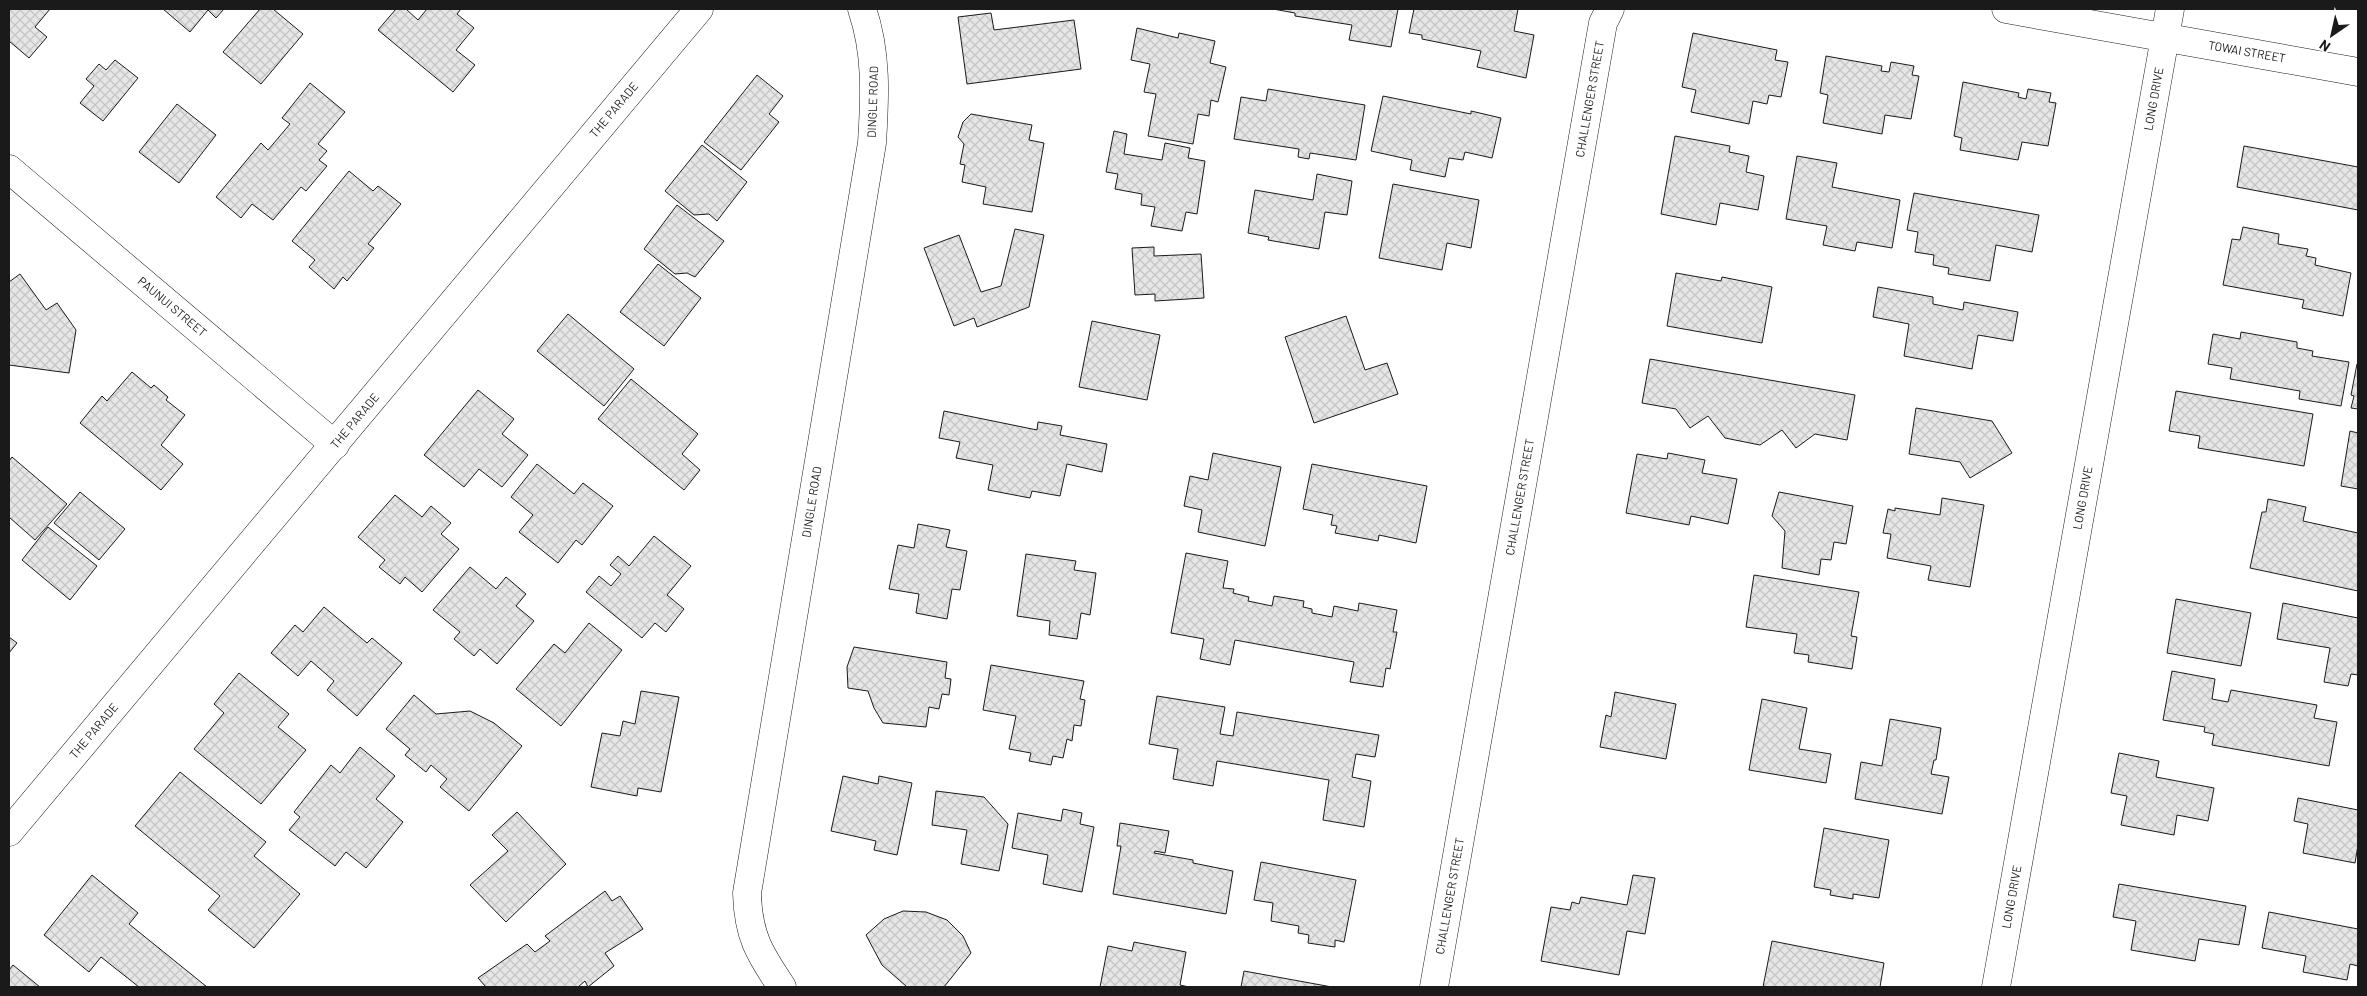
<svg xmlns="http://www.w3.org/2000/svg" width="2367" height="996" viewBox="0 0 2367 996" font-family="Barlow,sans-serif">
<defs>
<pattern id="building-cross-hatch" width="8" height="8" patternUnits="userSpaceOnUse" patternTransform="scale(1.25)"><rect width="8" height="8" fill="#e6e6e6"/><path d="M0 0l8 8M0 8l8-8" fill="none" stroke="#c5c5c5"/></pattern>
</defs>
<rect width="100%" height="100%" fill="#fff"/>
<g fill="url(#building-cross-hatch)" stroke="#1a1a1a">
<path d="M9,9H50L35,27L47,37L29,58L9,41Z"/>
<path d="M163,9H224L216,18L208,10L190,32Z"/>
<path d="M260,9H273L303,34L261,84L223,52Z"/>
<path d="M396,9H406L418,20L427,9H461L457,14L474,28L456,50L475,65L453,92L378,30Z"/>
<path d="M1273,9H1398L1391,47L1349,40L1352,25L1295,16V13Z"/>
<path d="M1414,9H1518L1514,31L1534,35L1526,78L1477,67L1481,51L1422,39V35L1409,33Z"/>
<path d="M991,13L994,30L1074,20L1081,69L967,84L958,17Z"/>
<path d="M1137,28L1178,38L1179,33L1215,41L1210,63L1226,67L1218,102L1211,100L1209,116L1198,114L1193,144L1148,136L1156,94L1144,92L1150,64L1131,60Z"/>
<path d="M1693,33L1777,50L1775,60L1788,62L1781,97L1769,95L1767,104L1753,101L1749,124L1691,112L1696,90L1682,87Z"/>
<path d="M1826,56L1882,66L1881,71L1889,72L1891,62L1914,66L1912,75L1919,76L1911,119L1885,115L1882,134L1823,123L1828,95L1820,93Z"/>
<path d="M115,60L138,78L103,121L80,103L94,86L86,79L99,64L106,70Z"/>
<path d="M757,75L783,96L769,114L779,122L741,170L704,142Z"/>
<path d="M1963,82L2019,93L2018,97L2026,99L2028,89L2051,93L2049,102L2056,103L2048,146L2022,142L2018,160L1960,150L1962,138L1954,136Z"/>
<path d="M310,83L345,112L318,144L327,151L319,160L327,166L306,191L301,187L273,220L252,204L241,218L216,197L261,143L268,150L290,124L282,118Z"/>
<path d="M1268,89L1365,105L1356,160L1310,153L1309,159L1298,157L1299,149L1234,139L1241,97L1266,101Z"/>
<path d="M1383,96L1471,114V111L1501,118L1492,158L1465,152L1463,160L1449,158L1445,177L1410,170L1412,160L1371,151Z"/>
<path d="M177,104L216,135L179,183L139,152Z"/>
<path d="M971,114L1032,125L1029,140L1044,143L1032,212L983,204L986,187L962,182L965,165L960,164L964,144L958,137L963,122Z"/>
<path d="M1114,131L1127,134L1124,154L1162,160L1165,143L1190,148L1188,158L1205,161L1197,214L1186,212L1182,231L1151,226L1155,207L1141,205L1142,194L1115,189L1118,174L1106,172Z"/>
<path d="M1675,136L1730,146L1729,152L1749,156L1746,172L1764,176L1758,210L1720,203L1716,225L1661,214Z"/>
<path d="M702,145L747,182L717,221L709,214L694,215L665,191Z"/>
<path d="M2244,146L2358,167V210L2237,187Z"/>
<path d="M1797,156L1837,163L1832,187L1900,200L1892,248L1857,242L1855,251L1823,245L1827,226L1786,219Z"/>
<path d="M349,171L373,191L378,186L401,204L368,244L374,248L347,281L343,277L334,289L309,267L315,260L292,241Z"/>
<path d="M1317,174L1352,181L1347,215L1325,212L1319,249L1268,240L1269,237L1248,233L1255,190L1313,200Z"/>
<path d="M1393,184L1479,200L1471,248L1447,243L1442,270L1379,258Z"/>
<path d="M1914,193L2039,215L2032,252L1996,245L1990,281L1948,274L1949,268L1933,265L1934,255L1915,252L1918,232L1907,230Z"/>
<path d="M677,205L724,241L695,277L687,273L675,274L644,249Z"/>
<path d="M2243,227L2279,234L2278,244L2308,249L2306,256L2316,258L2315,265L2351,273L2343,316L2302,308L2304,300L2223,285L2232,239L2240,240Z"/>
<path d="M1015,229L1044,235L1029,307L977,327L974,318L954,326L924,248L959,235L981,292L1001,286Z"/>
<path d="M1154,247V256L1201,254L1204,298L1155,301V294L1135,295L1132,248Z"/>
<path d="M658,264L701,298L664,346L620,312Z"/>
<path d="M1676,273L1721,281L1722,277L1772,287L1762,343L1667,326Z"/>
<path d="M20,274L46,310L57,303L76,330L69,373L9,365V282Z"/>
<path d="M1878,287L1933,297V304L1963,310L1964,302L2018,312L2013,341L1978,335L1972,369L1904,356L1909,324L1873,317Z"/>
<path d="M568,314L634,369L604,406L537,351Z"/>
<path d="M1346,316L1365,370L1387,363L1398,394L1314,423L1285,337Z"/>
<path d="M1092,321L1160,335L1147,400L1079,387Z"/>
<path d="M2241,332L2297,342V348L2313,351L2312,356L2349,362L2341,406L2299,399L2300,391L2230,379L2232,368L2208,364L2213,334L2240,339Z"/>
<path d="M1650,359L1855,395L1847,440L1815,434L1796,448L1782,430L1760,445L1725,438L1708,416L1690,428L1676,409L1642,403Z"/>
<path d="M2357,364L2358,365V409L2351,408L2354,396L2351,395Z"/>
<path d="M132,372L151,388L154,385L168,397L166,400L185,415L161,445L183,464L161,490L80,423L102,396L107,401Z"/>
<path d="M631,379L698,434L682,454L700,470L684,490L598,419Z"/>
<path d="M478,390L514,419L502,434L528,455L502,487L479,469L464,487L424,455Z"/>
<path d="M2176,391L2313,414L2304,466L2198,448L2200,436L2169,431Z"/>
<path d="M1916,408L1992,421L2012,453L1970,478L1960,462L1909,454Z"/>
<path d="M944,411L1037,430L1038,422L1062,426L1060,435L1107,444L1102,472L1067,464L1060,496L1032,491L1030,498L988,490L993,465L956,458L960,442L939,438Z"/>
<path d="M2350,431L2358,433V489L2341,486Z"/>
<path d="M1213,453L1281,467L1265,546L1198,532L1202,510L1184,506L1190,476L1208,480Z"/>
<path d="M1668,453L1705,460L1702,473L1737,479L1728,524L1691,516L1689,525L1626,513L1637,454L1667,459Z"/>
<path d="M12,457L67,504L35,540L9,517V461Z"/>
<path d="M537,464L574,494L583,483L613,506L582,545L576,540L558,563L519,532L533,515L511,497Z"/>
<path d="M1312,464L1427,486L1416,543L1379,535L1378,541L1335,533L1337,526L1331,525L1333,515L1303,509Z"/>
<path d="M80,492L125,529L99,560L54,523Z"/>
<path d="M1779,492L1853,506L1846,544L1834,542L1831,560L1821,559L1819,575L1782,568L1785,531L1772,516Z"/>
<path d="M395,495L422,517L431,506L451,523L441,534L459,549L422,592L405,577L400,584L379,567L385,560L358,537Z"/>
<path d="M1942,498L1984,505L1970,587L1928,580L1931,566L1887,558L1891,534L1883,533L1888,509L1895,511V508L1940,515Z"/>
<path d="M2268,499L2306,507L2303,521L2358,533V591L2250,568L2262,512H2266Z"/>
<path d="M918,524L950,530L946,547L967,551L960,590L952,589L947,619L916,613L919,594L889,589L898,545L914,548Z"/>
<path d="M48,527L97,566L70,600L22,560Z"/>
<path d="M654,536L691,566L667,595L684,609L666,632L655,623L642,638L586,592L599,576L611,586L621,574L610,565L618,556L629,566Z"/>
<path d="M1186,553L1228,561L1223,588L1234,589L1233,593L1249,597L1248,601L1272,606L1274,596L1304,601L1303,607L1312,609V613L1332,617L1334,606L1358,611L1359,603L1397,610L1393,632H1397L1390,669L1386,668L1383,687L1350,682L1354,662L1235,640L1230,665L1200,659L1204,639L1171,633Z"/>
<path d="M1026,554L1076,561L1074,570L1096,573L1090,615L1081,613L1077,639L1049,635L1050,621L1017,616Z"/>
<path d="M470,567L496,589L506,577L526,594L516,606L534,621L497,664L480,649L474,656L454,639L460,632L433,610Z"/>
<path d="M1754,575L1859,592L1851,636L1857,637L1852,669L1808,662L1809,655L1794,653L1797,634L1746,627Z"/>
<path d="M2176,599L2251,613L2241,666L2167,653Z"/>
<path d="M2283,603L2358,618V675L2351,674L2348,686L2324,682L2330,648L2277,639Z"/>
<path d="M324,607L367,643L372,638L402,663L357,716L327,690L334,681L311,661L298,676L271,653L295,625L303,632Z"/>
<path d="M589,623L622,650L561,726L516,689L554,644L565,653Z"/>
<path d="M9,637L17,643L9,653Z"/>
<path d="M854,647L947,662L945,678L951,679L949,695L942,694L939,709L929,707L926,727L883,723L874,708L868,691L848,688L847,667Z"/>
<path d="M991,665L1084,681L1080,699L1085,700L1081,726L1074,725L1072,741L1067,739L1063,758L1053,756L1051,765L1029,761L1031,753L1009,749L1016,716L983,710Z"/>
<path d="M2172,671L2215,679L2212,699L2228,702L2231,690L2317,705L2314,718L2337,722L2329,766L2212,745L2214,734L2204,732L2205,727L2163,720Z"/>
<path d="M239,673L289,714L278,727L306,750L261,804L194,749L224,713L214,704Z"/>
<path d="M641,691L679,697L661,792L638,788L637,796L591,787L602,733L620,736L623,721L635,724Z"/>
<path d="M1615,692L1676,704L1666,759L1600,747L1606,715L1611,717Z"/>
<path d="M414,695L436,714L470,711L494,723L522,746L469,811L440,787L447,779L431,765L426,772L405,755L410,749L386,729Z"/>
<path d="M1157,696L1225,707L1220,734L1233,736L1237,712L1379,735L1375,757L1356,754L1352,777L1371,781L1364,827L1323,820L1329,780L1217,761L1213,786L1173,779L1178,749L1149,744Z"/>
<path d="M1762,699L1807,708L1799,749L1831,754L1826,783L1749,770Z"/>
<path d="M1890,719L1941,728L1936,760H1934L1931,774L1949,777L1942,814L1855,799L1861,762L1882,766Z"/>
<path d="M360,747L395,776L376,799L403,822L366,868L346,852L335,866L289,830L300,817L294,812L331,765L340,773Z"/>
<path d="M2119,753L2159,761L2156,777L2214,788L2208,821L2177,815L2174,835L2121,825L2127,796L2111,793Z"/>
<path d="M180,772L266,842L254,856L300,894L254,948L208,910L220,896L135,826Z"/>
<path d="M843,776L878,784L879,776L912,783L897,855L874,850L876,841L831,831Z"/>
<path d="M936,791L984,797L1008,824L999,871L961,864L967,830L932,825Z"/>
<path d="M2298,798L2358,810V845L2355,863L2303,853L2308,824L2294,821Z"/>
<path d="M1063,809L1082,813L1080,824L1094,827L1082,892L1043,884L1048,855L1012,848L1018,813L1061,821Z"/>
<path d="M517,812L566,864L506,922L470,885L508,851L492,835Z"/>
<path d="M1120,823L1169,831L1165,853L1155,851L1154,853L1193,860V863L1233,871L1226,914L1113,894L1121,846H1117Z"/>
<path d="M1824,828L1889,840L1879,898L1853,894V899L1830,895L1831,890L1814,887Z"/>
<path d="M1261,862L1356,880L1344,942L1335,940V947L1308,943L1309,935L1298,933L1299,926L1271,921L1273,903L1254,900Z"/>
<path d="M92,875L138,913L129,924L207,987H139L101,957L89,972L44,935Z"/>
<path d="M1633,875L1655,878L1645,934L1627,931L1619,975L1541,961L1551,907L1570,910L1572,902L1579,904L1581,897L1627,905Z"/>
<path d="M2119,884L2246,906L2239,945L2199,939L2195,961L2131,950L2136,921L2113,917Z"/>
<path d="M605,891L612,901L620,896L643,929L605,953L614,966L588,987L585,981L578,987H486L478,978L527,944L535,952L550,941L545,936Z"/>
<path d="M903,911L926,912L947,920L963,936L971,953L944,987H907L882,965L866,935L884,919Z"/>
<path d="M2269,912L2358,929V966L2350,964L2347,980L2303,972L2306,956L2262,948Z"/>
<path d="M1772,941L1884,963L1880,987H1763Z"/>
<path d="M1134,942L1186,952L1180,985L1189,987H1100L1108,946L1132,951Z"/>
<path d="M13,965L40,987H9V970Z"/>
<path d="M1244,971L1332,987H1241Z"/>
</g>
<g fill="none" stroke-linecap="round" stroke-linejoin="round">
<defs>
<g id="minor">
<path d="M2006,9L2358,72"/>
<path d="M9,169L335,445"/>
<path d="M9,832L699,9"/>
<path d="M782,987C759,953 748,935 747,893L872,143C875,96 877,53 862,9"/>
<path d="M1434,987L1603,23L1610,9"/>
</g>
<path id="tertiary" d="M1996,987L2170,9"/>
</defs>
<use href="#minor" stroke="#1a1a1a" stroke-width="29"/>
<use href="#tertiary" stroke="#1a1a1a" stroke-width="29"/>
<use href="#minor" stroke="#fff" stroke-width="28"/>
<use href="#tertiary" stroke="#fff" stroke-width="28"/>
</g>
<g text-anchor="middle" stroke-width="4" stroke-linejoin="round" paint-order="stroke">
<g font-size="12" fill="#1a1a1a" stroke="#fff">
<text transform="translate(2247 52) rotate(10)" y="4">TOWAI STREET</text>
<text transform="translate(1590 99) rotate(-80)" y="4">CHALLENGER STREET</text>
<text transform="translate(2154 99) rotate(-80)" y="4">LONG DRIVE</text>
<text transform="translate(873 102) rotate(-88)" y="4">DINGLE ROAD</text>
<text transform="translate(614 110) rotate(-50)" y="4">THE PARADE</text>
<text transform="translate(172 307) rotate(40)" y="4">PAUNUI STREET</text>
<text transform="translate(355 421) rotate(-50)" y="4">THE PARADE</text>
<text transform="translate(1520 497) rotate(-80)" y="4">CHALLENGER STREET</text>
<text transform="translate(2083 498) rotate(-80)" y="4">LONG DRIVE</text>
<text transform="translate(812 502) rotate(-81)" y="4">DINGLE ROAD</text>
<text transform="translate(94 731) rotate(-50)" y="4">THE PARADE</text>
<text transform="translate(1450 896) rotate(-80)" y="4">CHALLENGER STREET</text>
<text transform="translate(2012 897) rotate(-80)" y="4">LONG DRIVE</text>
</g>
</g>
<rect width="2367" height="996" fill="none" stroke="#1a1a1a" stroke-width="20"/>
<g transform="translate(2332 35) rotate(214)" stroke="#ffffff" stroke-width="4" paint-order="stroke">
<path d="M0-4L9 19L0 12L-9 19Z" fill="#1a1a1a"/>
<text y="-8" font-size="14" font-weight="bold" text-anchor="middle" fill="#1a1a1a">N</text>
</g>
</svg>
